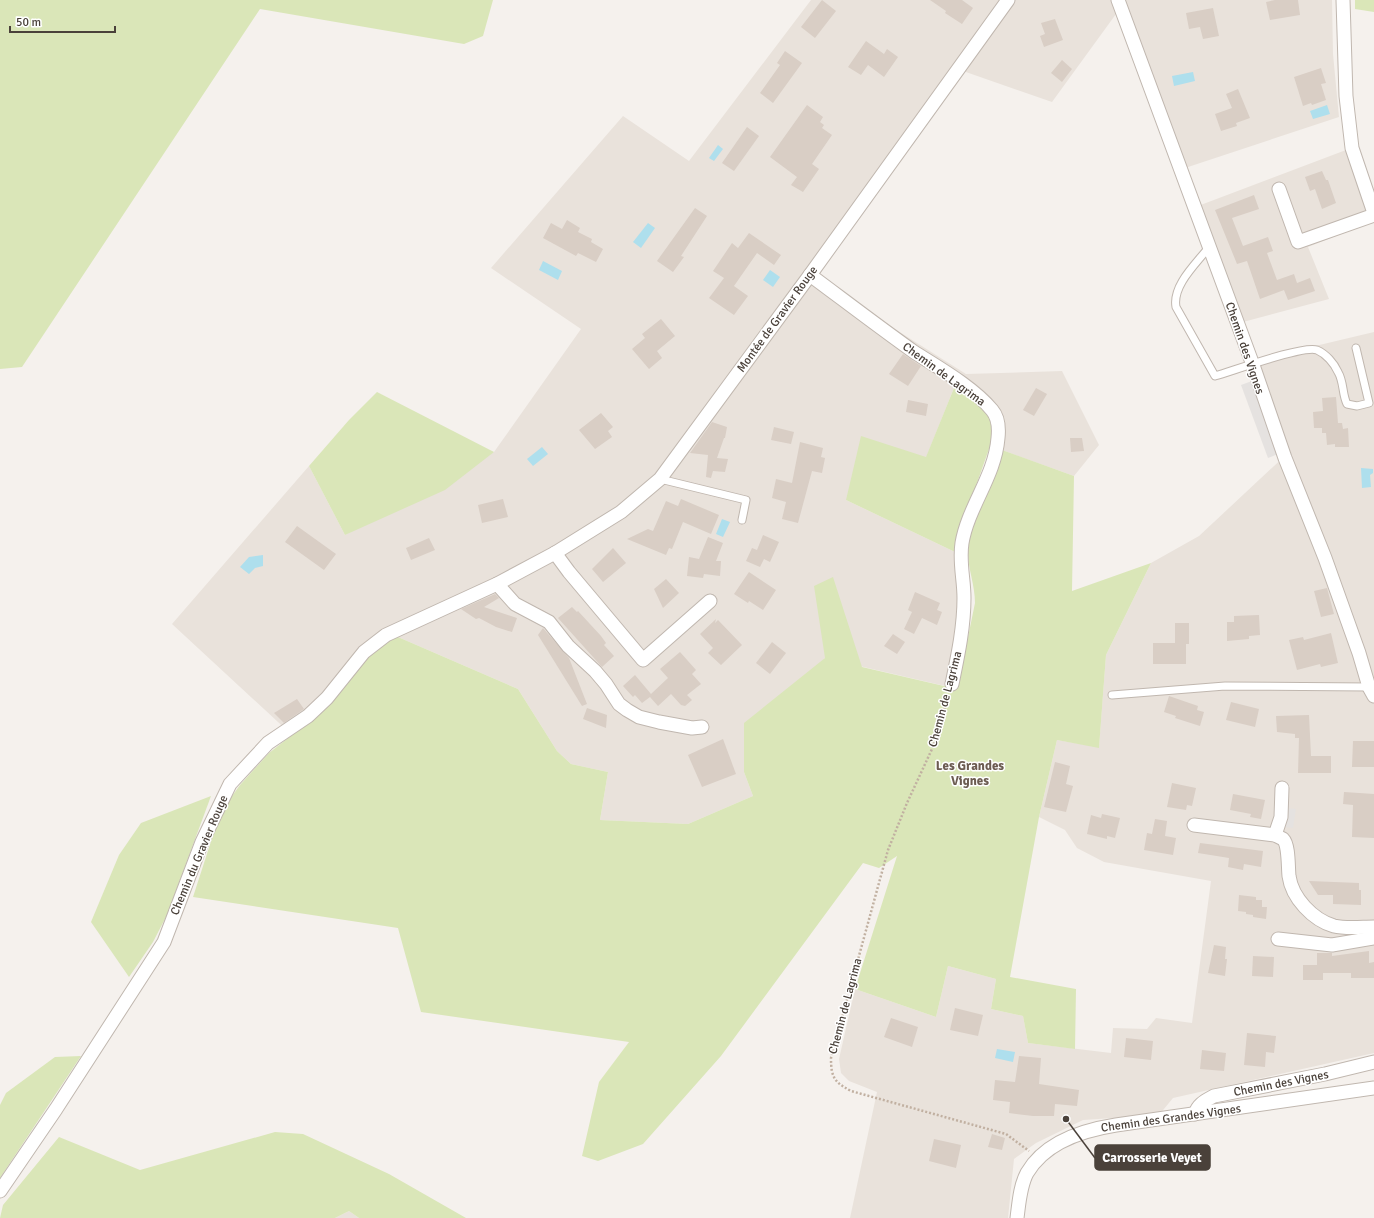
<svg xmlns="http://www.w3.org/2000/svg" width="1374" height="1218" viewBox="0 0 1374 1218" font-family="Signika,sans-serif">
<rect width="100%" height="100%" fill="#f5f1ed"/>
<g fill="#e9e2db">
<path d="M811,0H1332L1333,54L1339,117L1185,168L1129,9L1116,14L1052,102L963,71L816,274L849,300L966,374L1062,371L1099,445L1074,476L1018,456L1002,450L1005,431L1003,416L992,402L954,388L926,458L846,500L955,552L958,610L954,640L945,686L825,658L744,772L753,796L688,824L600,820L608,772L571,764L557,751L518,689L391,634L292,735L172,624L309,466L345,535L494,452L581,329L491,268L623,116L689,161Z"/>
<path d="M1346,150L1374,221L1308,247L1329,299L1243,322L1198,206Z"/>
<path d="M1374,332V1053L1173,1098L1159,1115L1083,1120L1036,1143L1014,1159L1008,1218H850L877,1092L849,1081L841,1073L839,1059L855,989L936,1017L948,966L996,979L991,1009L1023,1016L1028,1043L1111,1053L1113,1028L1147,1029L1156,1018L1192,1023L1211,881L1104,862L1077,848L1065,830L1039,817L1057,740L1099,747L1106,655L1151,563L1199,536L1289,452L1261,377L1260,359Z"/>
<path d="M349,1211L359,1218H335Z"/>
</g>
<g fill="#dae6b8">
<path d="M0,0H493L483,36L464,44L260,9L22,367L0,369Z"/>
<path d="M1355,0H1374V12L1355,9Z"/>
<path d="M954,388L986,410L995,432L960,531L955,552L846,500L861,436L926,457Z"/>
<path d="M377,392L494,452L445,490L345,535L309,466L349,420Z"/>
<path d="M1002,450L1074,476L1072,591L1151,563L1106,655L1099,748L1057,740L1039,817L1010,977L1076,989L1075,1049L1028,1043L1023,1016L991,1009L996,979L948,966L936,1017L855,989L897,856L879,868L863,863L721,1056L643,1144L598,1161L582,1156L599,1082L629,1042L421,1012L398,928L193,897L215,829L227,803L240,785L269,753L292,735L391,634L518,689L557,751L571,764L608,772L600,820L688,824L753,796L744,772V723L825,658L814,586L833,577L862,667L944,686L959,681L975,603C975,584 967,567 968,548C970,516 990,480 1002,450Z"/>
<path d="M211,796L167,915L153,942L129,977L91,922L119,855L141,823Z"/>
<path d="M81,1056L0,1178V1105L6,1093L55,1057Z"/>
<path d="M275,1132L303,1134L389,1174L466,1218H359L349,1211L335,1218H0L3,1205L59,1137L140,1170Z"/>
</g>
<g fill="#e5e2e0">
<path d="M1252,381L1278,454L1268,458L1241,385Z"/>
<path d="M1287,808L1296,809L1293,828L1284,827Z"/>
</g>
<g fill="#aedfed">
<path d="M1193,72L1195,81L1174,86L1172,76Z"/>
<path d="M1327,105L1330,114L1313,119L1310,111Z"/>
<path d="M718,145L723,149L714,161L709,158Z"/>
<path d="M648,223L655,228L641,248L633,242Z"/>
<path d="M543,261L562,271L558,280L539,270Z"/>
<path d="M770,270L780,277L773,287L763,280Z"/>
<path d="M542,447L548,454L533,466L527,459Z"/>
<path d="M1361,468L1373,469V473L1370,475L1371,487L1362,488Z"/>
<path d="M722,519L730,522L723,537L716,534Z"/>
<path d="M263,555V566L255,568L249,574L240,567L249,557Z"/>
<path d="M997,1049L1015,1052L1013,1062L995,1058Z"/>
</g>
<g fill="#d9cec5">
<path d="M822,0L836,11L815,38L801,27Z"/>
<path d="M930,0H962L973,8L962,24L945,13L946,11Z"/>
<path d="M1275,0H1298L1300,15L1270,20L1266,2Z"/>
<path d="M1213,8L1219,36L1203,39L1200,27L1189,29L1186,13Z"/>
<path d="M1055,19L1063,40L1044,47L1040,36L1045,34L1041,23Z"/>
<path d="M866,41L884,54L887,49L898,57L884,77L868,65L861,75L848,67Z"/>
<path d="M785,51L802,63L773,103L760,93L780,65L777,63Z"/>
<path d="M1062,60L1072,69L1062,82L1051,73Z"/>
<path d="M1321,68L1326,83L1321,84L1326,100L1312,105L1311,103L1303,106L1294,77Z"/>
<path d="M1238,89L1250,118L1236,123L1237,126L1221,131L1215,114L1232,108L1226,94Z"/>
<path d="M807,105L823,117L820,122L824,125L822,128L832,135L812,164L819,169L803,192L791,185L797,177L770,157Z"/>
<path d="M747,127L759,136L734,171L722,163Z"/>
<path d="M1322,171L1326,180H1328L1336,203L1322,209L1315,189L1310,191L1305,177Z"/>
<path d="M1254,195L1259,209L1232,218L1243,246L1268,237L1273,251L1267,253L1277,280L1294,274L1297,283L1310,278L1315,291L1288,300L1284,290L1260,299L1247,261L1237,264L1215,210Z"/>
<path d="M695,208L707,216L681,256L684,257L673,272L657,261Z"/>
<path d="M567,220L580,228L578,232L592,239L591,242L603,249L596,262L578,253L576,256L543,238L551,223L562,229Z"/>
<path d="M749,233L781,255L774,265L757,253L734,286L748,296L734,315L709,298L724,278L713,271L732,243L738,248Z"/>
<path d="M661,319L675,336L657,351L662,358L649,369L632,349L645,338L642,334Z"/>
<path d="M903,354L921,366L908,386L889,374Z"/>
<path d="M1036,388L1047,394L1034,416L1023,410Z"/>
<path d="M1336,397L1338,423H1342L1343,429L1348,428L1349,447H1335V444L1327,445L1326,433H1322V428H1314L1313,412L1323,411L1322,398Z"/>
<path d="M908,400L928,404L926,416L906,412Z"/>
<path d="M601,413L613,427L608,431L612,437L595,449L579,430Z"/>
<path d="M712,422L727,427L725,438H724L717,458L728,459L725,472L713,471L711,478L706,477L708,455L690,453Z"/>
<path d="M774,427L794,432L791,444L771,440Z"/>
<path d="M1070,438H1082L1084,451L1071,452Z"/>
<path d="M800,442L823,448L821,457L825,458L822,473L812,471L798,523L782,519L786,502L772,498L776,479L792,483Z"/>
<path d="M503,499L508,517L482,523L478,505Z"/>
<path d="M681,499L719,515L711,534L683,522L672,549L669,548L666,555L627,539L648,529L653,531L666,501L678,506Z"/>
<path d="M297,526L336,554L324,570L285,542Z"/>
<path d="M763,535L779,542L770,562L764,559L760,567L746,561L752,548L757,550Z"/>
<path d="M708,537L723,543L716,561H721L720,576L704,574L703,578L687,576L689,557L699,559Z"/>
<path d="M429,538L435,550L411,560L406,548Z"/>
<path d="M613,548L626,563L603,582L592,569Z"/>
<path d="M749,572L776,590L763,610L749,601L748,603L734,594Z"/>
<path d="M666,579L679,593L663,608L654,589Z"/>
<path d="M1327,588L1334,614L1321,617L1314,591Z"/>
<path d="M915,592L940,603L937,610L942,612L937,625L922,618L914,634L904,629L912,612L908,610Z"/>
<path d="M495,594L499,598L484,607L517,618L512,632L496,627L479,618L476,619L461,609Z"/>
<path d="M572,607L577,612L578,611L601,636L606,643L604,645L614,656L602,667L558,618Z"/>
<path d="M1259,615L1260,635L1249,636V639L1227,641V622H1234V616Z"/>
<path d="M716,619L715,623L718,620L742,645L721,665L708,653L713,648L700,634Z"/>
<path d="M1175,623H1189V644H1186V664H1153V643H1175Z"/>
<path d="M543,628L569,658L587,704L582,706L538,635Z"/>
<path d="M1331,633L1338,663L1321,667L1320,664L1297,670L1289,640L1303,637L1304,640Z"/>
<path d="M893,634L905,642L897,654L884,646Z"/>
<path d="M772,642L786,653L770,674L756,663Z"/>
<path d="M680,652L696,670L692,674L701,684L687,695L692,700L685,706L681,705L671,694L658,706L650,697L642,703L635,695L633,697L623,686L635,675L651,694L668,678L660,669Z"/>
<path d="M1169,696L1198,706L1197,710L1204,712L1200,726L1175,718L1176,716L1164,712Z"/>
<path d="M297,699L304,709L284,723L274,713Z"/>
<path d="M1231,702L1259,709L1255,727L1226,720Z"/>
<path d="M587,708L607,715L606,728L583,719Z"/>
<path d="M1309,715L1311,756H1331V773H1298L1299,738H1295V734L1277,732L1276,716Z"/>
<path d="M723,739L736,774L702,787L688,755Z"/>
<path d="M1353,741H1374V767H1352Z"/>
<path d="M1055,762L1070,766L1066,784L1073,786L1066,812L1044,807Z"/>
<path d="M1172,783L1196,788L1192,806L1187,805L1186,810L1167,807Z"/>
<path d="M1344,792L1374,794V838L1352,837L1353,805L1343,804Z"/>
<path d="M1233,794L1265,800L1261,819L1250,817L1251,814L1230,810Z"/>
<path d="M1102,814L1120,818L1115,838L1107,836V839L1087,834L1091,815L1101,818Z"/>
<path d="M1155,819L1167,821L1165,836L1176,838L1173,855L1144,850L1147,833L1152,834Z"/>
<path d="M1200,843L1263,851L1261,867L1244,864L1243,870L1228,867L1229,858L1198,853Z"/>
<path d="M1309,881L1359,883V890H1361V905L1333,904V895H1318Z"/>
<path d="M1239,895L1256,897V900H1262V907H1267L1266,919L1253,917V915L1246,914V912L1238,911Z"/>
<path d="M1214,945L1226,947L1225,959H1227L1225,976L1208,973Z"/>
<path d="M1369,951V963L1374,962V978H1351V973H1323V980H1303V965H1317V953H1332V956Z"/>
<path d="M1253,956L1274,957L1273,977L1252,976Z"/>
<path d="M955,1008L983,1015L978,1036L950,1030Z"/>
<path d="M891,1018L918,1027L912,1047L884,1037Z"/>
<path d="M1247,1033L1276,1036L1274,1053L1266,1052L1265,1067L1244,1065Z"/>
<path d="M1126,1038L1153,1041L1151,1060L1124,1057Z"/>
<path d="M1202,1050L1226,1053L1224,1071L1200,1069Z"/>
<path d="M1019,1056L1041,1058L1039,1084L1079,1090L1077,1106L1055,1104L1054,1116H1033L1009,1113L1010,1102L993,1100L995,1080L1015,1082Z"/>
<path d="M992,1134L1005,1138L1002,1150L988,1147Z"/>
<path d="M934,1139L961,1145L956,1168L929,1161Z"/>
</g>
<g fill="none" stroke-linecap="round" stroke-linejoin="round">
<defs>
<g id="lane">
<path d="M1209,247C1197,263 1172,285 1176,307L1215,376C1233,371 1303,345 1317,350C1326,354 1334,363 1338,372C1344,382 1342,394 1347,404L1357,406L1369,403L1356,348"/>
<path d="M660,479L746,500L742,520"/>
<path d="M1112,695L1225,686L1369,687"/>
</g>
<g id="street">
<path d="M1118,0L1253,365L1285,458L1325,558L1359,653L1369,687L1374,696"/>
<path d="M1343,0L1346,96L1352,148L1374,213"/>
<path d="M1279,189L1298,242L1374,215"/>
<path d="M810,275C845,301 879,327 914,352C939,368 973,387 992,410C998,417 999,429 998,438C995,476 968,507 962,543C959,562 964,579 964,598C964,627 958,655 952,684"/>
<path d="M555,553L569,572L643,660L710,601"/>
<path d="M497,584L515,604L549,622L568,646L595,671L606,684L619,704L627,710L639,717L659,722L692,728L702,727"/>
<path d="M1194,825L1275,835C1277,836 1281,838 1283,839C1289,845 1288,867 1289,876C1292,898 1313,920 1334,926C1346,929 1362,927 1374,927"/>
<path d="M1275,835L1281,817L1282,788"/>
<path d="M1278,939L1332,945L1374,938"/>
<path d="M1195,1114C1198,1104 1205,1101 1214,1096L1325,1074L1374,1062"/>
<path d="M0,1191L56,1109L164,942L202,842L230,784L268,743L308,716L327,698L364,652L386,635L497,584L555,553L621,512L660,479L810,275L1008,0"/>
<path d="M1017,1218C1019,1203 1020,1186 1027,1173C1045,1142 1084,1130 1116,1125L1374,1088"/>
</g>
</defs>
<use href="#lane" stroke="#c0b7af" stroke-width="9"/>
<use href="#street" stroke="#c0b7af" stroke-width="15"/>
<path stroke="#c1b0a1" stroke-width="2.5" stroke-dasharray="2 2" stroke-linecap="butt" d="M948,696L932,749L907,803L888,850L831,1058C831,1077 834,1082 851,1091L1006,1134L1029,1151"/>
<use href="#lane" stroke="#fff" stroke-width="7"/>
<use href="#street" stroke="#fff" stroke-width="13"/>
</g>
<g text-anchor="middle" stroke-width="3" stroke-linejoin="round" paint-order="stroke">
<g font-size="12" fill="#4a413a" stroke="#fff">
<text transform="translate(777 319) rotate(-54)" y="4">Montée de Gravier Rouge</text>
<text transform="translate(1245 348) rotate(71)" y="4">Chemin des Vignes</text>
<text transform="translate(944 374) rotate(36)" y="4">Chemin de Lagrima</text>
<text transform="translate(945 699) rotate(-75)" y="4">Chemin de Lagrima</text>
<text transform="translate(199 855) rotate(-67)" y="4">Chemin du Gravier Rouge</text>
<text transform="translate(845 1006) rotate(-75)" y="4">Chemin de Lagrima</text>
<text transform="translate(1281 1083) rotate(-11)" y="4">Chemin des Vignes</text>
<text transform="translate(1171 1118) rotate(-8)" y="4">Chemin des Grandes Vignes</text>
</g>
<g font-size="13" font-weight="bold" fill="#6c5c52" stroke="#fff">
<text x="970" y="770">Les Grandes<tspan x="970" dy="15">Vignes</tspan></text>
</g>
</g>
<path fill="none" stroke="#4a413a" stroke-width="1.5" d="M1066 1119L1095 1158"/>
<circle fill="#4a413a" stroke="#fff" stroke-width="1.5" cx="1066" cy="1119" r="4"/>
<rect fill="#4a413a" stroke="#4a413a" stroke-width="1.5" x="1095" y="1145" width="115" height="25" rx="4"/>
<g font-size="13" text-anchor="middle" font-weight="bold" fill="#fff">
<text x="1152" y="1162">Carrosserie Veyet</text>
</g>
<path d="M10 26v6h105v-6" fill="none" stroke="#4a413a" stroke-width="2"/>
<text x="16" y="26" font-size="12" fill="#4a413a" stroke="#ffffff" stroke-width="3" paint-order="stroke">50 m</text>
</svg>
